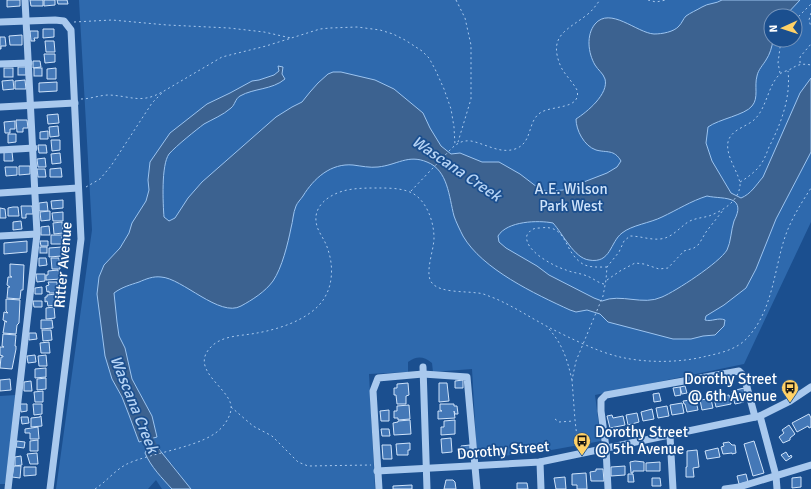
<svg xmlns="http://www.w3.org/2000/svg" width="811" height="489" viewBox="0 0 811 489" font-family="Signika,sans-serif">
<rect width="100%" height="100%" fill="#1b4f8f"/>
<g fill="#2e69ad" fill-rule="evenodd">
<path d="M79,0H811V222L744,364L595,395L601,441L535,453L477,458L472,369L433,372L432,363C423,356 417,356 408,362V372L369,374L375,489H191L171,463L160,475L172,489H162L156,480L148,489H56L92,230ZM771,16H795V40H771Z"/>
<path d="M16,395L5,484H0V396Z"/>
</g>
<g fill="#3c6290" stroke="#9cc4f0" fill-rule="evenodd">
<path d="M722,0H800L785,16H771V40H773C772,47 770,54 766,60C763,65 758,70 757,76C754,86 759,98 752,106C745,115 719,119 708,127L706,143L712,161L731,193L741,198C751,194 756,185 763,177L800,93L811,78V152L776,219L756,269L746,288L724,305L706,316L705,320C712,322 718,317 725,320L724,326L715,335L703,336L691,339H673L608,322L600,314L587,310L576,312L570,310C535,294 482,269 463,236C460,230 456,222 454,216C449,197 448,170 427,162C408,154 397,165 378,167C370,168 361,166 353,165C331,163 314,178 303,196C301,199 297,203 296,206C293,213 293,221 291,228C288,243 282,268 273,281C265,292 252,300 241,306C220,318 182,278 161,277C153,276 146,279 139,282C130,285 122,287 114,293L117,322L119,336L125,348L132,379L152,416L157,437L139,442L129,415L122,397L112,379L105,356L97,294L99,277L104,265L120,248L129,233L132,223L146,201L149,190L148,180L150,162L170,133L207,104L230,93L252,81L259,80L274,75L279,71L278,66L283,67L282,74L285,79C272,90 254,88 240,96C235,99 235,105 231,108C223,115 213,119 204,124C196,130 176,146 169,154C161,165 163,204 164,217L169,221L175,218L188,198L202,182L276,117L292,107L302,102L310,92L318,83L328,74L333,72H341L375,80L394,89L423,113L430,128L441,146L451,154L460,153L482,162H499L520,174L537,187L542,190L550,191L563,190L607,173L617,167L621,161C614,149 607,153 596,150C584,146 576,130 576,119C587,112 609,94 605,79C603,73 598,70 595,65C588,53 586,35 595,24C610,6 637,33 654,34C662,34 674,32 679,26C682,23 683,19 686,16C690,13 697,10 702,7C708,3 716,4 722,0ZM707,196C715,198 727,197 734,201C741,206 737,215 734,221C731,230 731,242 727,250C719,263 676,291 662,297C643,306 621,293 602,301L594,298L549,275L537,266L506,248L499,242L498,236C507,221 538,220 553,223C563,234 574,258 589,260C611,264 610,242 622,233C632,225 650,223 662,217C677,210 691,201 707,196Z"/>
<path d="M153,445L158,448L191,489H172C162,478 151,467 145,453L148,447Z"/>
</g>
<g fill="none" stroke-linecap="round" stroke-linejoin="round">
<path stroke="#3c6290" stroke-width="12" d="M142,424L147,439L158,460"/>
</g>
<g fill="#4478b7" stroke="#cfe3fa">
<path d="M7,0H20V6L7,7Z"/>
<path d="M30,0H43V6H31Z"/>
<path d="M44,0H55V5L44,6Z"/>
<path d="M57,0H67L68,4H58Z"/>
<path d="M43,29H54V37L43,38Z"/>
<path d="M30,31H38V38H34L35,41H31Z"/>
<path d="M22,35V45H10L9,36Z"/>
<path d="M0,37H5L6,46H1V49H0Z"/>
<path d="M45,41H54L55,52H46Z"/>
<path d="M44,54H55V62L45,63Z"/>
<path d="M33,61H40L41,67L33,68Z"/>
<rect x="18" y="67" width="8" height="8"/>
<rect x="4" y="68" width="9" height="9"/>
<rect x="34" y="68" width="8" height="8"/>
<path d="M56,68V79H47V69Z"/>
<path d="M13,80L14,89L3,90L2,81Z"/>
<path d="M25,80L26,89H15V81Z"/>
<path d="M57,82V91L39,92V83Z"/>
<path d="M58,114L59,123L48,124L47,115Z"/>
<path d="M16,120H27L28,128H23V132H17Z"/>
<path d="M15,121V129H10V133H5L4,122Z"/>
<path d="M58,126L59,136L50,137L49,127Z"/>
<path d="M48,131V139H40V132Z"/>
<path d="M8,134H16V142L8,143Z"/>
<path d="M51,140H60V150L52,151Z"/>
<path d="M38,145H46L47,153H39Z"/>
<path d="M4,152H12L13,161H4Z"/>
<path d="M60,153L61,163L52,164L51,154Z"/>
<path d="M45,158L46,167H38L37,159Z"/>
<path d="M19,166H30V174L19,175Z"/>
<path d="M5,167H17V175L6,176Z"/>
<path d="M61,168L62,177H50V169Z"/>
<path d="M37,169H45L46,177H38Z"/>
<path d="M63,200V208L52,209L51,201Z"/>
<path d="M47,202L48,211H39V203Z"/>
<path d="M21,206H32L33,214H26V218H22Z"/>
<path d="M13,207H18L19,216H8V208Z"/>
<path d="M0,208L5,209L6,218H0Z"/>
<path d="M50,211V220L41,221L40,212Z"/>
<path d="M63,212V221H53L52,213Z"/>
<path d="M21,221L22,229L13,230V222Z"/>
<path d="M62,222L63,233L54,234L53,223Z"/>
<path d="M49,226L50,235H41V227Z"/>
<path d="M51,235H62V245L61,244H51Z"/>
<path d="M27,241V252L4,254V243Z"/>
<path d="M40,241H48V246H41Z"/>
<rect x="40" y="247" width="7" height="6"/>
<path d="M62,247L64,251L62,253V256L49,257V248Z"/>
<path d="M39,258H46L47,265L39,266Z"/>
<path d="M51,258H59L60,269H52Z"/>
<path d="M10,264L24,265L23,290H21L20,299L7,298L8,287H10L7,285L8,277H12L10,276Z"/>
<path d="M58,270L59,274H61V279L46,280V275H48V271Z"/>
<path d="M36,274H45V281L37,282Z"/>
<path d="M48,282H57L58,293H49V291L47,292L46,286L49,285Z"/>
<path d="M42,287V294H35V288Z"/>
<path d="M56,294V305L48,306L47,301L45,302V297H47V295Z"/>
<path d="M6,299L20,300L19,323L17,325L16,334L3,333L5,321L7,322L3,320L4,312L8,313L6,311Z"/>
<path d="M33,301H42V307H34Z"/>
<path d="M54,307L55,318L46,319V308Z"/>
<path d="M41,320H52L53,328L41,329Z"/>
<path d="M42,330H51L52,340L43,341Z"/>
<path d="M29,333H36L37,339L29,340Z"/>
<path d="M3,334L16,335L15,346H16V349L12,369L0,368L1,357H3V356L0,355V347H4L2,346Z"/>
<path d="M49,342L50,353H41L40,343Z"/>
<path d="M35,355L36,362L28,363L27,356Z"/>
<path d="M46,355L47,366H39L38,356Z"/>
<path d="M46,368V377L35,378V369Z"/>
<path d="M46,378V389L37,390V379Z"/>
<path d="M10,379L11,390L0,391V380Z"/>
<path d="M463,380V388H455V381Z"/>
<path d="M31,381L32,391H24V382Z"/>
<path d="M408,383L409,395L406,396V404H397L396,395H394V388H397V384Z"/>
<path d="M439,383H447L449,401L439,402Z"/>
<path d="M685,386L687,393L682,394L680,387Z"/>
<path d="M680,387L681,395L675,396L673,388Z"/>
<path d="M744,388L745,394L743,395L744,402L735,404L733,398H731V395L733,394L732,391Z"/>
<path d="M43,391V402H35L34,392Z"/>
<path d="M659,393L661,401L654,402L653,394Z"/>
<path d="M710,395L713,408L702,410L700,400L707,399L706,396Z"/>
<path d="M729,395L731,404L716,407L714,398Z"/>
<path d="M691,400V402L696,401L698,410L687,412L685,404H684L683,401Z"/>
<path d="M682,403L684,413L672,415L670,405Z"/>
<path d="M20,404H27V411L21,412Z"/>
<path d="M33,404H42V414L34,415Z"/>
<path d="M440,404H454V406H457L458,414H455L454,411L455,418L438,419V411H442L440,410Z"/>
<path d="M409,405L410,419L398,420V418H394V411H397V406Z"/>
<path d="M667,406L669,416L658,418L656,408Z"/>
<path d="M652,409L654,419L643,421L641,412Z"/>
<path d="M389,410V421H381L380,411Z"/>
<path d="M637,413L639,422L628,425L626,415Z"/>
<path d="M809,414L811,418V427L809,428L808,426L797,432L792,423Z"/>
<path d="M612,415L613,418L623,416L625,425L610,428L607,416Z"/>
<path d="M40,416H41L42,426L31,427V418L40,417Z"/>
<path d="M21,417H28L29,423L22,424Z"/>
<path d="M410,420L411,434L394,435L393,423L398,422V421Z"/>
<path d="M455,420V434L441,435V427H444V421Z"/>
<path d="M789,425L795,434L790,438V440L783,443L779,437L784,433L782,430Z"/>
<path d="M38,427L39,439H30V433H25V429Z"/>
<path d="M381,429H389L390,436H382Z"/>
<path d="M451,438L452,452L442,453L441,439Z"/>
<path d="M38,440V451H30V441Z"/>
<path d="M17,441L25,442L24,448L16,447Z"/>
<path d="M754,441L764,473L753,476L744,444Z"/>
<path d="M729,442L732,445H735L736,453L732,454V453L723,454L721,447L724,446L723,443Z"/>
<path d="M410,443V450H408V455H397L396,444Z"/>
<path d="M382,445H391L392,459H383Z"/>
<path d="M470,445V454H462L461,446Z"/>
<path d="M718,448L720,457L707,459L705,451Z"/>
<path d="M697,450L699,467L693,468L694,477H686V467H687V451Z"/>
<path d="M786,452L789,457L791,455L792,457L786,461L781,455Z"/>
<path d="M37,453L38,464H30L27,454Z"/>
<path d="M21,456L22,465L15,466V457Z"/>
<path d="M635,461L644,462V471H633V473H631L630,462Z"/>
<path d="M660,462V471H646V463Z"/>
<path d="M14,466H21L20,478L12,477Z"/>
<path d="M625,466V475L611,476V467Z"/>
<path d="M24,467H36V475L24,476Z"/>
<path d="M596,469H603L604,481H591L590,472L596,471Z"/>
<path d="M586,473L587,489H577V485H572V474Z"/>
<path d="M628,474H633L634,482H628Z"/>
<path d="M746,474L748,482L739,484L737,476Z"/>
<path d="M565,477L566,489H556L554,478Z"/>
<path d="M801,477V487L792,488V478Z"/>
<path d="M652,478H660L661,486H652Z"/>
<path d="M446,480H453L455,482L456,489H444Z"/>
<path d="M517,483H527L528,489H517Z"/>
<path d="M412,485V489H393V486Z"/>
</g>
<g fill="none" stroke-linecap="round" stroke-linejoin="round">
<g stroke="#a9c9ee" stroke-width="1" stroke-dasharray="2 3" stroke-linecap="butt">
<path d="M456,0L465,18L471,45V99L458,142"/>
<path d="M648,0L656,2L666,0"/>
<path d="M811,13L809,20L811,27"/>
<path d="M795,20L811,4"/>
<path d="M74,22L112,20L167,25L229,28L264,32L291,38"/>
<path d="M800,63V57L811,44"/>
<path d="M780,73L778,63L781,40"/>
<path d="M81,99C90,99 100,95 109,95C131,96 141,104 162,92"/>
<path d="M740,182C747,178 752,174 757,169C763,163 766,155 769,147C781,124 791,97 788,71"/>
<path d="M86,187L100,179L111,166L152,103L164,91L222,57L266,46L320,29L330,28L357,27L380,30L393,34L405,40L422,51L429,58L435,69L444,89L451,109L454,127L455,145"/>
<path d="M411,191L451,149C457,143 463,140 471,141C486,144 500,154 515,149C533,143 527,122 540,113C551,105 582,110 577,90C572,81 565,75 561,67C547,35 568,30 588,14C593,10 596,5 600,0"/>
<path d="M607,280L620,271L635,263L644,264L659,269L668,268L684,251L694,248L699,244L706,232L724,209"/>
<path d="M604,284C598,283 593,278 587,276C580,273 573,273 566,270C553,266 523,250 527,235C531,229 534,228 540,228C567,224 563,249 580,262C587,268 597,267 607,267"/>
<path d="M549,329C563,345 567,359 572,380"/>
<path d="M231,407L253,426L272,436L298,462L308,466L371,465"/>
<path d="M555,419L559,422L574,421"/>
<path d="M578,446L575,420L572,380L576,361L603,296L606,280L607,267L619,252L624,241L630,236C640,236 650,240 660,239C672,238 679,228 688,222C695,218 702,218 709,216C722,211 738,202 740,186C741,175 725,157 728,142C731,129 747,127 755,119C767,107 768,85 780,74C782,72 786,71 789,70C797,65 801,63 811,65"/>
<path d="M95,489C106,482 115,470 127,464C152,452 207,447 223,426C228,420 232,412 231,405C227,386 187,368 213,345C225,335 242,336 257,333C280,329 315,318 326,295C333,282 333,264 328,250C326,242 321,236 318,229C310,209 326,196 343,191C354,188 366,188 378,188C387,188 398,188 407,191C425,196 434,220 434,238C434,250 424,274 432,283C440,293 465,291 477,293C483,293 488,296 494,298C513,306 531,318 550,328C570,338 598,352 620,357C646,363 680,363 707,356C721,353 738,349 748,337C772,311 774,272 784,240C790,221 800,205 811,188"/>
</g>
<g stroke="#a9c9ee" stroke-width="7">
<path d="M0,22L55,20L64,21L71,30L81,239L50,489"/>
<path d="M0,64L29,63"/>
<path d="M0,107L75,103"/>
<path d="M0,150L34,148"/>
<path d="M0,193L78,188"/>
<path d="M0,236L37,234"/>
<path d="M423,367L427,489"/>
<path d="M760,416L776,476L777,489"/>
<path d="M670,436L673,489"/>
<path d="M540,462L541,489"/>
<path d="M377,471L540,462L760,416L790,401L811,387"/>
<path d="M8,489L37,234L25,0"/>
<path d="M379,489L373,391L378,378L423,374L467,377L477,489"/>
<path d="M608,489L606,448L601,411V400L606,395L739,371L744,376L755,417"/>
<path d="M725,489L739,487L811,465"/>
</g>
</g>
<defs>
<symbol id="bus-pin" viewBox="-11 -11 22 30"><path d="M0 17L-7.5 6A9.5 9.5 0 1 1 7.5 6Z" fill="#ffd166" stroke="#1b4f8f"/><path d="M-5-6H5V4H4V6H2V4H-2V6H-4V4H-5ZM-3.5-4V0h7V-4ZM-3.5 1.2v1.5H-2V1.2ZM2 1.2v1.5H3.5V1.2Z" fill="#111"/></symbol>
</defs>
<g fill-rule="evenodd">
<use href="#bus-pin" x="780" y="378" width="20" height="27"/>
<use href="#bus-pin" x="572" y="431" width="20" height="27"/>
</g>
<g text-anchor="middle" stroke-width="3.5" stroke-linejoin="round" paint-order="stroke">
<g font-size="15" fill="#cfe3fa" stroke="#1b4f8f">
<text x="571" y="194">A.E. Wilson<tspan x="571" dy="17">Park West</tspan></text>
</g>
<g font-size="15" fill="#fff" stroke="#1b4f8f">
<text transform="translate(63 265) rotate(-85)" y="5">Ritter Avenue</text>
<text transform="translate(503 450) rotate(-5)" y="5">Dorothy Street</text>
</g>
<g font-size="15" fill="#fff" stroke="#1b4f8f" text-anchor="end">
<text x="777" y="384">Dorothy Street<tspan x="777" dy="17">@ 6th Avenue</tspan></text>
<text x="595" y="437" text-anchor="start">Dorothy Street<tspan x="595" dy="17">@ 5th Avenue</tspan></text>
</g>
<g font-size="16" font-style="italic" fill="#b5d3f5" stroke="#1b4f8f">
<text transform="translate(457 168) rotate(34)" y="6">Wascana Creek</text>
<text transform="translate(135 404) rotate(68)" y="6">Wascana Creek</text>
</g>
</g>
<g transform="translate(783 28) rotate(267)"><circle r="19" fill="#1b4f8f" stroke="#7695bc"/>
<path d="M0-3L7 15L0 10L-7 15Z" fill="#ffd166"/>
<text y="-6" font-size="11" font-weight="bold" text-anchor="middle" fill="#ffffff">N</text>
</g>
</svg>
